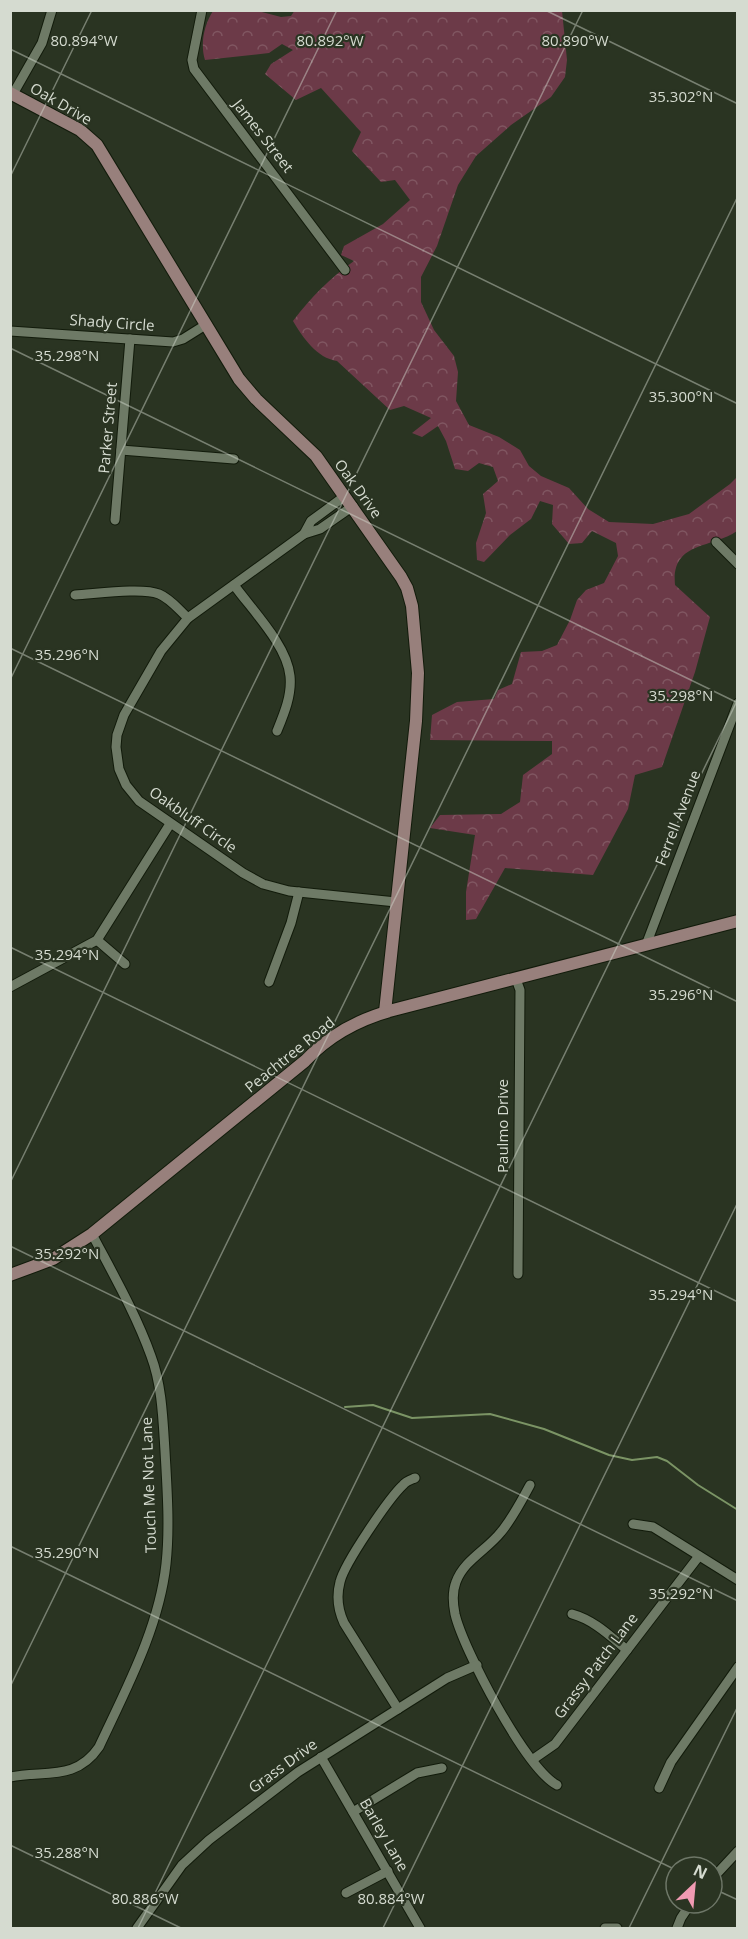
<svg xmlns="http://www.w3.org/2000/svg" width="748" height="1939" viewBox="0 0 748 1939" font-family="'Open Sans',sans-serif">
<defs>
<pattern id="forest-crowns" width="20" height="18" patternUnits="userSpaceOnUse" patternTransform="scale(1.5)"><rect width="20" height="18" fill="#6c3a48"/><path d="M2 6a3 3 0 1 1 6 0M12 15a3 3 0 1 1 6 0" fill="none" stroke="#805661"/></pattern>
</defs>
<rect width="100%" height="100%" fill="#2a3422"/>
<path fill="url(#forest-crowns)" d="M295,10L562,11L567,60L565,77L551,97L511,125L476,156L458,185L437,246L421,277V302L434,330L454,356L458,372L456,401L469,425L499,437L520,450L529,466L541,476L569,488L588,509L609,522L653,524L689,514L730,484L738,476L737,531C711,549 671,541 675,585L710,617L695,672L662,767L635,775L628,809L593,875L505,868L476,919L466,920V892L475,835L430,828L440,815L501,814L520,802L523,775L552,754V741L430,740L432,715L457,702L494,699L498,690L512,684L521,652L542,651L557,645L570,620L577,600L586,590L604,583L618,556L616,543L592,531L582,543L569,544L552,524L553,505L540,501L531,519L510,535L484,562L477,560L476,543L486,513L483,494L498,481L493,467L479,463L468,471L455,469L446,441L438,426L422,437L412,433L431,418L404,406L390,410L337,361C317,358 303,338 293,321C311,297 330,278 354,261L341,255L344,246L383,224L410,200L395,180L381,182L352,151L361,132L321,88L296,100L265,74L271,64L293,50L282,44L269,53L205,60C200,44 204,25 213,11H258L281,17L291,16Z"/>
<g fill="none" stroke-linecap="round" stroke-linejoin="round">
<path stroke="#7b9465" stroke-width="2" d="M345,1407L373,1405L412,1418L490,1414L544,1429L609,1455L632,1460L657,1457L667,1461L698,1485L738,1510"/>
<defs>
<g id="street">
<path d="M202,10L192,60L194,69L345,270"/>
<path d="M13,94L42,43L52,10"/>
<path d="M10,331L173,342L183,339L207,324"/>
<path d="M121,450L234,459"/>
<path d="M345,496L311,521L304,534L320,529L353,506"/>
<path d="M115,520L130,339"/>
<path d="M304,534L188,618L161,651L124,715L117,735L116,747L119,769L126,785L139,801L243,873L263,884L289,891L396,902"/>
<path d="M716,542L738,564"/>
<path d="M234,585C252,610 287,645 290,676C292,695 284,714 277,731"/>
<path d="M75,595C95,594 142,587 159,594C171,599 179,610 188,618"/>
<path d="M97,940L125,964"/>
<path d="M646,945L738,703"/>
<path d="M516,979L520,990L518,1274"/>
<path d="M269,982L291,923L299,892"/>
<path d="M10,987L97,940L170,824"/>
<path d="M530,1485C522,1500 512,1519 501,1532C487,1550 464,1560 456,1582C452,1592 453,1604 455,1614C463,1649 526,1769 557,1785"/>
<path d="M633,1524L653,1527L738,1580"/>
<path d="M572,1614C594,1620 610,1636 627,1650"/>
<path d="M398,1709L344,1623C338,1610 336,1597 340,1582C344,1564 389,1498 403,1485C406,1481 410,1480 415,1478"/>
<path d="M321,1757L420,1928"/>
<path d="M532,1760L555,1744L699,1556"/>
<path d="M10,1777C45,1770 76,1781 99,1747C126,1689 159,1628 166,1564C170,1527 167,1488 165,1451C163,1420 162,1385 151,1356C136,1314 113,1274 92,1234"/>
<path d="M659,1788L671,1762L738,1667"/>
<path d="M353,1812L417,1773L442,1768"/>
<path d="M712,1879L738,1851"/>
<path d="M346,1893L388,1871"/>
<path d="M137,1928L182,1865L209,1840L298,1772L447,1678L477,1665"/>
<path d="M605,1928H617"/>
<path d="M677,1928L681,1918L691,1903"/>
</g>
<g id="secondary">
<path d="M10,93L80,130L97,145L239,379L256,399L316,456L401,577L407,588L412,606L418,673L416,721L385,1012"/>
<path d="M10,1275L53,1259L92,1234L305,1061C328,1036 360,1019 393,1010L738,921"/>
</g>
</defs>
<use href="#street" stroke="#121b0b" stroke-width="11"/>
<use href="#secondary" stroke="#121b0b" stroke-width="14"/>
<use href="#street" stroke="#6e7a66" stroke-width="9"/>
<use href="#secondary" stroke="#98807c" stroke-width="12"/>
</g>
<path fill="none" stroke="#d5dbd0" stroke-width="1.5" stroke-opacity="0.45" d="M545,10L738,104M10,49L738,404M10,177L92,10M10,348L738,703M10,648L738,1002M10,680L337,10M10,947L738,1302M10,1183L583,10M10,1246L738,1601M10,1546L676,1870M10,1687L738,196M10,1845L181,1928M712,1888L738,1900M138,1928L738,699M383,1928L738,1202M629,1928L738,1706"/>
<g text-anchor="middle" stroke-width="4.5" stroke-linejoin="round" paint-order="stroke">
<g font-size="15" fill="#d5dbd0" stroke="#2a3422">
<text transform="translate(61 104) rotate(30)" y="5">Oak Drive</text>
<text transform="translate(263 136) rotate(52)" y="5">James Street</text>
<text transform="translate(112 323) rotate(4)" y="5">Shady Circle</text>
<text transform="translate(108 428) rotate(-85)" y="5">Parker Street</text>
<text transform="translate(358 489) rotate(54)" y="5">Oak Drive</text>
<text transform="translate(678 818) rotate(-69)" y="5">Ferrell Avenue</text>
<text transform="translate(193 820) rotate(35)" y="5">Oakbluff Circle</text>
<text transform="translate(290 1055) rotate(-39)" y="5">Peachtree Road</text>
<text transform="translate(503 1126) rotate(-90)" y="5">Paulmo Drive</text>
<text transform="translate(149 1485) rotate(-92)" y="5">Touch Me Not Lane</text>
<text transform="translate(596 1666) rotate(-53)" y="5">Grassy Patch Lane</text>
<text transform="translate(283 1766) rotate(-36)" y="5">Grass Drive</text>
<text transform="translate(384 1835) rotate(60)" y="5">Barley Lane</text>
</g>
</g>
<g font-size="15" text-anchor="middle" fill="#d5dbd0" stroke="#2a3422" stroke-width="4.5" stroke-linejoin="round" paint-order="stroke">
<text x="84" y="46">80.894°W</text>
<text x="330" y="46">80.892°W</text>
<text x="575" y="46">80.890°W</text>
<text x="681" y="102">35.302°N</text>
<text x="67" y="361">35.298°N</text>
<text x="681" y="402">35.300°N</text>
<text x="67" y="660">35.296°N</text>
<text x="681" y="701">35.298°N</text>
<text x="67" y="960">35.294°N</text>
<text x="681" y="1000">35.296°N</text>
<text x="67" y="1259">35.292°N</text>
<text x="681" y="1300">35.294°N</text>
<text x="67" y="1558">35.290°N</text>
<text x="681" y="1599">35.292°N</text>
<text x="67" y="1858">35.288°N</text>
<text x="145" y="1904">80.886°W</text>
<text x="391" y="1904">80.884°W</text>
</g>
<rect width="748" height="1939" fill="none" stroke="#d5dbd0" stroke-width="24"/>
<g transform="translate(694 1885) rotate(26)"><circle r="28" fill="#2a3422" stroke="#6e7768" stroke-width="1.5"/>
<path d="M0-4.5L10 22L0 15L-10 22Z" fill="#f19ab2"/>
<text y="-9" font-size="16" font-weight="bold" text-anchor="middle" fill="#d5dbd0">N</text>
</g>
</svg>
